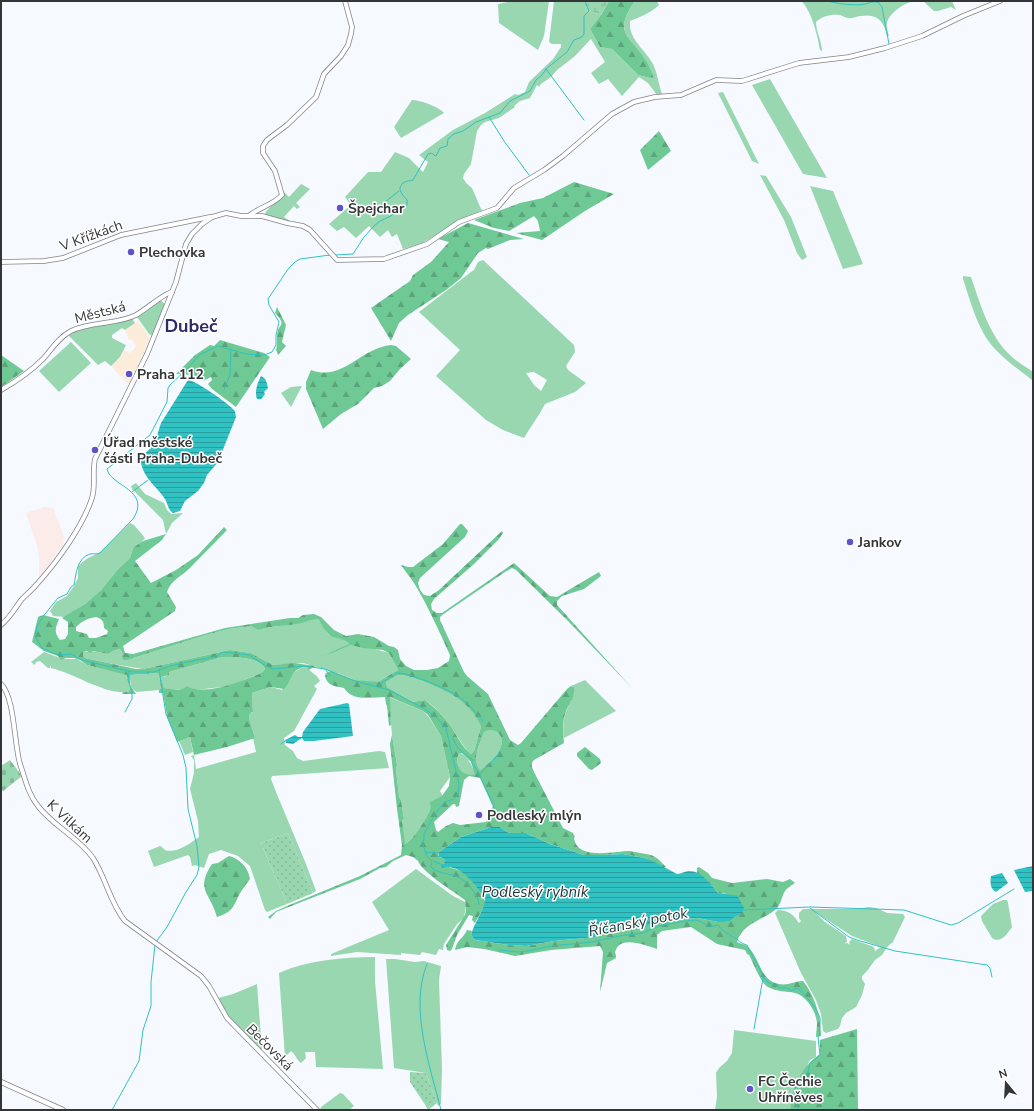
<svg xmlns="http://www.w3.org/2000/svg" width="1034" height="1111" viewBox="0 0 1034 1111" font-family="'Nunito Sans',sans-serif">
<defs>
<pattern id="forest-firs" width="22" height="20" patternUnits="userSpaceOnUse"><rect width="22" height="20" fill="#6fc994"/><path d="M5 1l3.5 6h-7zM16 11l3.5 6h-7z" fill="#5ca47a"/></pattern>
<pattern id="wetland-marsh" width="20" height="14" patternUnits="userSpaceOnUse"><rect width="20" height="14" fill="#98d7af"/><path d="M1 5h8M5 5V1M11 12h8M15 12V8" fill="none" stroke="#84b997"/></pattern>
<pattern id="cemetery-stones" width="16" height="16" patternUnits="userSpaceOnUse"><rect width="16" height="16" fill="#98d7af"/><path d="M2 7V4a2 2 0 0 1 4 0v3zM10 15v-3a2 2 0 0 1 4 0v3z" fill="#84b997"/></pattern>
<pattern id="garden-dots" width="8" height="8" patternUnits="userSpaceOnUse"><rect width="8" height="8" fill="#98d7af"/><path d="M2 2h.1M6 6h.1" fill="none" stroke="#84b997" stroke-width="1.8" stroke-linecap="round"/></pattern>
<pattern id="water-rules" width="6" height="5" patternUnits="userSpaceOnUse"><rect width="6" height="5" fill="#30c2c2"/><path d="M0 2.5h6" fill="none" stroke="#2a9e9e"/></pattern>
</defs>
<rect width="100%" height="100%" fill="#f6f9ff"/>
<path fill="#fdecda" d="M138,321L150,338L129,385L111,366L121,357L124,350L131,353L136,346L132,339L129,340L125,330Z"/>
<path fill="#fbebe9" d="M44,507L51,508H53L65,539L63,540L64,544L52,559L50,564L39,577V556L37,545L26,513Z"/>
<g fill="#98d7af" fill-rule="evenodd">
<path d="M512,1H549L544,36L538,50L499,23L498,4Z"/>
<path d="M554,1H584L586,10L601,15L590,29L600,47L612,49L638,75L654,79C651,73 650,66 646,61C628,35 613,32 635,1H657L659,5C651,13 640,17 630,21C628,39 645,49 653,64C657,72 659,85 662,94L657,95L648,83L639,77L622,96L608,79L599,84L591,73L605,62L591,39L590,40L575,56L557,70L551,77L541,84L539,87L537,85L530,98L520,101L514,106L515,107L499,118L485,122L481,125L477,131L471,164C468,169 464,172 463,178L466,183L472,188L481,209L483,210L456,222L421,244L403,249L397,234L392,237L388,230L380,237L369,226L356,238L344,227L337,231L329,224L351,205L345,197L368,172H381L395,152L409,158L423,172L428,162L419,155L453,130L485,113L515,94L518,95L525,92L529,82L553,59L561,47V44H552L549,42Z"/>
<path d="M801,1H915C905,2 889,13 887,23C886,27 888,32 889,36H887C884,22 878,13 861,16C857,16 853,19 849,18C846,18 843,16 840,15C831,14 822,16 816,22C816,32 822,41 822,51L820,50C818,37 811,9 801,1Z"/>
<path d="M923,1H952L956,10L951,7L938,11H934Z"/>
<path d="M770,79L827,178L803,174L752,85Z"/>
<path d="M723,92L759,164L752,161L718,93Z"/>
<path d="M412,100C420,100 439,107 444,113L401,138L394,127Z"/>
<path d="M760,175L766,176L791,217L807,257L802,260L797,253L784,220Z"/>
<path d="M301,184L310,189L296,203L300,207L297,209L294,206L284,217L293,223L266,216L265,213L270,207L282,198L283,191L289,197Z"/>
<path d="M810,186L833,191L863,264L843,269Z"/>
<path d="M483,260L574,345L575,352L566,366L568,370L586,383L575,392L545,404C539,416 531,426 524,438L503,430L486,420L436,376L460,350L419,312L471,272L474,270L478,262ZM534,372L547,380L541,391L534,385L526,373Z"/>
<path d="M963,276L971,277C980,303 989,336 1011,356C1017,362 1026,367 1033,372V381C1021,371 1006,361 995,349C978,331 971,303 963,279Z"/>
<path d="M160,300L165,304L153,336L149,334L137,317Z"/>
<path d="M134,318L133,320L135,323L125,330L122,328L112,335V338L126,345L120,357L111,366L105,361L98,365L68,335L85,328Z"/>
<path d="M71,342L91,363L59,392L39,371Z"/>
<path d="M302,386L291,407L281,393L291,387Z"/>
<path d="M136,483L145,494L164,503L167,510L171,514L183,513L172,523L166,534L163,520L132,489L131,486Z"/>
<path d="M130,523L134,525L145,538L139,545L133,548L130,558L118,569L101,590L85,604L65,617L53,616L50,611L56,602L67,596L74,586L78,578V567L80,564L88,558L99,553Z"/>
<path d="M311,619H318L328,634L344,640L349,644L338,651C342,649 348,645 352,645C358,645 384,651 389,653L398,670L378,682H369L354,680L340,674L303,663L273,665L251,653L230,650L143,669L113,664L85,658L83,656V652C92,650 99,652 108,654L113,651L120,649L123,654L133,658L206,635L229,629L251,626L258,630C276,625 294,625 311,619Z"/>
<path d="M44,652L63,659H77L87,665L126,674L128,676L130,689L128,692C105,695 74,673 51,668L50,665V668H48L40,661L36,662L35,665L31,662Z"/>
<path d="M223,657C234,657 260,657 265,669L261,673L230,686L195,690L190,688L174,690L164,688L161,677L167,676L169,672Z"/>
<path d="M307,667C311,673 317,674 320,681L314,686L317,689L294,731L284,738L285,745L293,751L297,758L303,761L379,751L385,752L389,768L272,776L271,779L276,792L306,864L316,891L313,893L288,833L261,843L287,904L267,912L265,910L250,866L238,856L221,850L209,854L204,868L195,865L192,866L190,857L188,855L154,867L148,851L160,846C161,846 164,849 165,850C176,854 191,843 199,837L198,821L190,789L194,773V760L191,756L194,755L196,769L256,752L253,738H255L249,718L250,713L253,712L252,693L271,687L282,690C289,679 294,668 307,667Z"/>
<path d="M159,673L161,688L159,690L137,692C130,689 130,683 130,676L131,675Z"/>
<path d="M398,675C408,675 416,679 425,682C450,692 470,701 481,727L474,751L471,754C461,744 458,737 450,725C443,715 435,707 425,700L412,702L387,687L386,682Z"/>
<path d="M585,680L616,711L564,738C563,729 563,721 566,712C569,703 575,698 574,687L571,686Z"/>
<path d="M389,697L423,711L428,716L441,736L450,777L440,791L443,796L431,802C431,803 431,808 430,809C428,817 412,841 405,844L404,843L402,820L404,819L401,800L399,797L396,769L397,765L392,735Z"/>
<path d="M488,729C493,729 496,730 499,734C509,746 489,764 480,770C471,759 480,744 484,732Z"/>
<path d="M190,737L193,752L185,755L179,741Z"/>
<path d="M459,752C468,756 472,766 476,775C473,775 468,775 465,773C457,770 456,759 459,752Z"/>
<path d="M416,869L453,896L465,902L466,905L464,918L457,924L444,944L443,950L439,949L436,955L422,952L420,955L401,953V955L357,952L331,956V954L389,930L372,902Z"/>
<path d="M1003,900H1007L1008,903L1012,927C1007,934 1001,944 992,938L982,921L981,916L993,904Z"/>
<path d="M869,907L876,908L887,913L903,914L905,917L893,942L887,947L882,955L875,960L867,971L862,976V979L865,984L862,995L856,1007L846,1013L842,1018L840,1026L838,1029L826,1033L823,1031L821,1014L816,1000L801,973L775,913L778,910C788,910 794,915 799,923L801,921L799,918V913L803,909H855ZM815,912L852,936L881,947L875,951L874,947L852,939L849,942L850,945L847,943L845,944L847,941L846,936L825,922Z"/>
<path d="M375,957V981L383,1069L316,1067L315,1052H305L306,1058L301,1063C296,1059 296,1055 291,1051L285,1057L279,973C308,960 343,957 375,957Z"/>
<path d="M386,959H395L415,962L424,961L441,966L439,980L442,1069L441,1104L438,1106L426,1073L394,1068Z"/>
<path d="M257,984L262,1051L228,1016L218,998L233,994Z"/>
<path d="M734,1030L816,1041V1057L810,1060L792,1099L790,1110H715L717,1097L716,1073L719,1068L727,1061L732,1053Z"/>
<path d="M340,1093L343,1094L354,1106L349,1110H320L321,1107Z"/>
</g>
<g fill="url(#forest-firs)" fill-rule="evenodd">
<path d="M609,1H635C612,34 630,35 647,62C650,67 652,73 654,79L638,75L612,49L600,47L590,29L601,15Z"/>
<path d="M659,131L671,151L648,170L640,150Z"/>
<path d="M574,182L614,194L585,211L542,240L516,233L540,231L538,221L534,216L509,231L494,228L474,220L520,203L543,198Z"/>
<path d="M468,223L524,239L510,240L488,249L486,248L478,253L461,278L446,290L408,315L399,323L391,341L371,308L410,281L413,275L431,262L449,242L438,239Z"/>
<path d="M277,307L286,325L282,342L286,346L278,355L276,350C278,343 276,337 278,330C279,327 283,324 281,321C280,318 277,315 275,313Z"/>
<path d="M220,340L264,353L270,357L236,407L212,389L208,384L212,380L211,377L203,381L194,375L176,374L195,355L210,345L214,346Z"/>
<path d="M391,345L396,346L411,359L400,369L390,381L382,386L374,388L358,404L341,414L323,429L306,389V382L311,370C343,382 360,348 391,345Z"/>
<path d="M1,355L24,371L1,387Z"/>
<path d="M460,524H462L468,531L465,537L420,578L418,583L420,590L424,595L430,596L439,590L502,531L503,533L499,539L474,564L434,599L431,604L432,610L437,613H442L514,563L550,596L557,597L562,594L599,572L601,576L584,589L562,596L557,601V605L632,688L568,621L516,570L512,568L505,572L445,613L440,617V620L464,672L467,676L488,694L510,740L518,745L521,743L567,689L571,686L574,687C575,699 570,701 566,711C562,722 563,732 564,743L534,760C530,764 532,767 534,772L563,828L573,833L575,837L574,838C577,861 615,851 630,851C636,852 645,854 651,855C657,857 662,863 666,867H662L649,859L623,854L603,855H584L550,844L526,833H509L500,827H491L461,837L439,852L438,856L440,858H443L445,861V863L440,865C449,867 457,869 464,873C470,877 486,897 485,903C483,910 478,917 475,923L472,920L473,916L469,915L457,935L452,949L450,951L447,950L446,945L465,915L466,910L465,900C453,891 423,873 418,861L413,857L406,855L393,861L386,867L380,868L360,879L276,912L270,919L268,917L276,911L287,906L360,876L401,855L402,845L397,809L390,744L392,735L397,765L396,769L399,797L401,800L404,819L402,820L405,844C412,841 428,817 430,809C431,808 430,803 430,802L442,796L449,786L450,777L441,736L428,715L423,711L390,697L391,725L389,726L387,706L386,704L385,697C371,697 353,702 344,688C335,686 327,686 325,676L326,673L331,671L354,680L378,682L398,670L389,653L383,650L363,648L351,645L332,653L314,657L327,654L349,644C344,639 340,639 333,637C326,634 322,625 318,619C310,619 304,623 296,624C283,626 272,626 258,630L251,626L229,629L206,635L127,660H124L122,658L123,654L120,649L113,651L108,654L93,651L90,653L87,651L83,652V656L85,658L136,669H143L230,650L251,653L273,665L294,663L315,666L309,670L307,667C290,668 293,680 284,689L271,687L252,693L253,712L250,713L249,718L255,738L227,747L194,755L190,737L177,742L167,716L163,693H159V690L161,688L159,673L131,675L130,676V685L136,694H122L123,692H128L130,689L127,675L87,665L80,660L74,658H66L61,660L58,656L44,651L32,642L38,617L43,615L59,619C56,627 53,632 60,640L65,639L68,634V622L62,618L85,604L101,590L118,569L130,558L133,548L143,541L166,534L162,540L135,561L151,583L176,570L198,555L224,527L227,530C215,543 202,555 190,568C182,576 171,580 167,592L176,607L175,611L123,646L125,653L133,654L225,628L290,618H298L303,615L314,614L321,617L334,630L346,636L358,634L374,637L389,646L394,647L398,650L400,659L406,666L414,670H427L438,668L449,661L450,655C439,631 428,606 414,583C410,577 405,571 401,565L408,567H413L443,544ZM96,617C102,619 104,621 104,628L108,631L107,634L96,638H89L87,634L76,631V627C82,621 88,618 96,617ZM223,657C234,657 260,657 265,669L261,673C245,680 203,697 187,686C181,692 172,689 164,688L161,677L169,675V672ZM398,675C408,675 416,679 425,682C449,692 470,701 481,727L474,751L471,754C461,746 457,735 450,725C443,715 435,708 425,700L412,702L387,687L386,682ZM488,730C493,730 496,730 499,734C509,746 489,764 480,770C471,759 480,744 484,732ZM459,753H462L471,762L475,775C472,774 468,775 465,773C457,770 456,759 459,753ZM469,776L480,778L493,807L489,811L488,820L486,822L460,825L453,823L446,826L438,832L436,830L434,822L453,804H455L456,807L459,806L464,780Z"/>
<path d="M585,747L600,759L601,763L592,770L589,769L577,756V753Z"/>
<path d="M229,856C240,859 248,867 250,879C246,884 242,890 239,895C233,908 232,912 217,917C210,892 195,890 212,864L218,863Z"/>
<path d="M699,867L708,873L712,878L732,883L767,879L783,882L790,879L795,883C792,885 787,888 785,891C781,898 781,905 775,910C761,921 742,924 737,942C741,944 745,944 748,947C760,958 760,981 779,984C787,986 795,981 803,981C815,996 821,1017 821,1036L816,1037C816,1032 817,1028 817,1024C817,1013 807,996 795,993C787,991 776,992 768,987C760,982 754,964 749,955L747,954L745,950L717,944L691,927L662,931L657,935V949C645,945 618,934 615,953L616,955V958L607,963L600,992L603,952L600,946L551,950L515,956L484,949L467,947L455,950C457,939 463,939 467,930L472,931L471,935L475,940L509,945L526,946L554,941L595,937L604,933L617,930L640,928L656,923L677,919L698,918L718,922L730,896L724,893H718L708,882L697,873V868Z"/>
<path d="M857,1029L858,1110H790C793,1087 800,1068 820,1054V1040Z"/>
</g>
<path fill="url(#wetland-marsh)" d="M584,1H609L601,15L586,10Z"/>
<path fill="url(#cemetery-stones)" d="M10,760L22,776L3,791L1,789V766Z"/>
<g fill="url(#garden-dots)">
<path d="M288,833L313,893L287,904L261,843Z"/>
<path d="M410,1072L426,1073L437,1103L428,1110L426,1106L410,1082Z"/>
</g>
<g fill="url(#water-rules)">
<path d="M261,376C266,378 267,383 268,388L264,392L265,394C262,398 262,400 257,399C254,391 258,382 261,376Z"/>
<path d="M188,380C195,380 229,404 234,410C236,413 235,413 236,417L218,462L207,475L204,483L198,491L185,501L180,511L173,513C168,510 168,504 165,499C155,484 143,479 140,458L154,445L161,423Z"/>
<path d="M347,703L349,704L353,736L314,741H304L302,738L293,744L286,743L285,740L295,735L298,737H302L303,732L320,709Z"/>
<path d="M491,827H500L509,833H526L550,844L584,855H603L623,854L649,859L677,874C681,874 685,871 689,871C702,871 711,885 718,893C725,893 730,896 737,895L744,908L742,914L735,916L730,921L718,922L698,918L677,919L656,923L640,928L617,930L604,933L595,937L554,941L526,946L509,945L475,940L471,935C474,923 485,909 485,899C477,887 460,862 442,868L440,865L445,863V861L443,858L438,857L439,852L461,837Z"/>
<path d="M1033,866V891L1025,892L1014,870Z"/>
<path d="M1002,873L1008,883L996,892C990,889 990,882 991,876Z"/>
</g>
<g fill="none" stroke-linecap="round" stroke-linejoin="round">
<g stroke="#30c2c2" stroke-width="1">
<path d="M828,1C837,4 856,6 865,4C870,3 872,1 878,2L882,7L889,44"/>
<path d="M546,69L584,120"/>
<path d="M489,117L504,141L529,175"/>
<path d="M378,210L381,205L399,191"/>
<path d="M330,255L300,259L295,262L288,269L268,299L269,305L279,322L276,335V345L272,352L264,355L246,354L218,346L199,355L189,367L170,385L168,388L167,402L150,435L107,469C110,486 152,490 133,519L100,553C96,555 94,553 90,554C77,558 76,574 74,585L71,587L67,594L58,598L45,614L37,626L35,636L42,648L53,653L59,655L71,654L82,660L132,672H154L170,666L201,659C207,660 211,656 217,657L220,653L224,652L249,655L266,666L273,669L304,666L325,669L355,681L389,690L423,708L435,716L446,728L459,784C459,806 447,796 441,806C434,815 429,825 424,834V839L422,843L427,856L432,861L431,867C438,874 449,873 458,877C467,881 478,894 479,904"/>
<path d="M335,255L353,254L364,237L374,226L380,221L391,216L397,208L407,205V200C403,195 396,189 403,183C405,181 410,181 413,180L428,154L432,153L435,156H436L440,148L447,146L448,139L454,134L463,131L476,122L500,113L510,101L530,91L536,80L542,75L546,69L567,52L574,40L582,37L584,34V16L589,11L585,1"/>
<path d="M224,390L230,375L231,349"/>
<path d="M132,492L148,480"/>
<path d="M326,670L330,676"/>
<path d="M395,673C407,671 448,689 459,697C468,703 475,712 483,721"/>
<path d="M379,685L393,675"/>
<path d="M125,712L132,699V692L128,680L129,671"/>
<path d="M453,738C455,746 465,756 472,759V763L477,770L494,806L491,813V819"/>
<path d="M281,744L285,741"/>
<path d="M479,775L500,753"/>
<path d="M425,852L438,853"/>
<path d="M433,861L443,865"/>
<path d="M810,908L849,937L857,940L895,951L987,965L990,968L992,977"/>
<path d="M743,910L810,907L904,910L951,925L958,923L1014,889"/>
<path d="M156,942L167,927L186,892L197,875L199,867L197,846L188,809L186,768L183,755L166,714L159,670"/>
<path d="M500,950L518,952L528,951L551,946L592,942L619,936L643,933L658,926L686,921L696,920L702,922L709,927L718,925C724,933 726,932 733,937C740,940 739,943 747,945L753,957L759,967L763,977L769,983L781,988H787L792,991L796,988L799,989C807,998 816,1006 820,1018C821,1023 818,1028 820,1034L818,1037L820,1055L810,1063L808,1073L798,1079L795,1082V1098L798,1107V1110"/>
<path d="M427,964C409,1008 430,1066 441,1110"/>
<path d="M754,1029L763,978"/>
<path d="M112,1110L139,1061L143,1030L151,1006V982L155,945"/>
</g>
<defs>
<g id="tertiary">
<path d="M250,215C260,207 273,205 282,195L275,171L263,153V146L267,140L287,125L316,97L324,74L341,56L348,45L351,34L352,27L345,1"/>
<path d="M1,262L44,261L63,258L121,235L210,217"/>
<path d="M1,390C15,382 31,371 43,359C52,349 58,338 71,331C92,321 116,325 136,315C145,310 166,292 172,292"/>
<path d="M1,625C10,618 15,608 22,599C27,594 33,589 37,584C57,562 83,526 92,498C96,486 92,472 95,459L147,354L176,282L186,244L192,234L202,224L212,217L226,213L241,216H262L287,223L303,226L310,230L337,260L384,259L427,244L459,222L497,208L514,188L544,170L563,156L612,114L634,102L655,97L681,95L716,80L742,81L799,63L849,57L885,48L922,36L963,16L1000,1"/>
<path d="M1,684C15,698 14,744 20,764C25,778 28,794 38,806C53,826 78,837 93,858C106,878 110,903 125,921L201,976L209,986L227,1018L317,1110"/>
</g>
<path id="secondary" d="M1,1082L63,1110"/>
</defs>
<use href="#tertiary" stroke="#818488" stroke-width="5.5"/>
<use href="#secondary" stroke="#818488" stroke-width="6"/>
<use href="#tertiary" stroke="#fff" stroke-width="4"/>
<use href="#secondary" stroke="#fff" stroke-width="4.5"/>
</g>
<g fill="#5d54cc" stroke="#fff" stroke-width="1.5">
<circle cx="340" cy="208" r="4"/>
<circle cx="131" cy="252" r="4"/>
<circle cx="129" cy="374" r="4"/>
<circle cx="95" cy="450" r="4"/>
<circle cx="850" cy="542" r="4"/>
<circle cx="479" cy="815" r="4"/>
<circle cx="750" cy="1089" r="4"/>
</g>
<g text-anchor="middle" stroke-width="3" stroke-linejoin="round" paint-order="stroke">
<g font-size="14" font-weight="bold" fill="#343537" stroke="#fff" text-anchor="start">
<text x="348" y="213">Špejchar</text>
<text x="139" y="257">Plechovka</text>
<text x="137" y="379">Praha 112</text>
<text x="103" y="447">Úřad městské<tspan x="103" dy="16">části Praha-Dubeč</tspan></text>
<text x="858" y="547">Jankov</text>
<text x="487" y="820">Podleský mlýn</text>
<text x="758" y="1086">FC Čechie<tspan x="758" dy="16">Uhříněves</tspan></text>
</g>
<g font-size="14" fill="#343537" stroke="#fff">
<text transform="translate(91 235) rotate(-20)" y="5">V Křížkách</text>
<text transform="translate(100 312) rotate(-14)" y="5">Městská</text>
<text transform="translate(70 821) rotate(43)" y="5">K Vilkám</text>
<text transform="translate(270 1047) rotate(45)" y="5">Bečovská</text>
</g>
<g font-size="15" font-style="italic" fill="#1d3434" stroke="#fff">
<text x="535" y="897">Podleský rybník</text>
<text transform="translate(638 922) rotate(-11)" y="5">Říčanský potok</text>
</g>
<g font-size="18" font-weight="bold" fill="#2e2b66" stroke="#fff">
<text x="191" y="332">Dubeč</text>
</g>
</g>
<rect width="1034" height="1111" fill="none" stroke="#343537" stroke-width="4"/>
<g transform="translate(1006 1083) rotate(342)" stroke="#ffffff" stroke-width="3" paint-order="stroke">
<path d="M0-3L7 15L0 10L-7 15Z" fill="#343537"/>
<text y="-6" font-size="11" font-weight="bold" text-anchor="middle" fill="#343537">N</text>
</g>
</svg>
